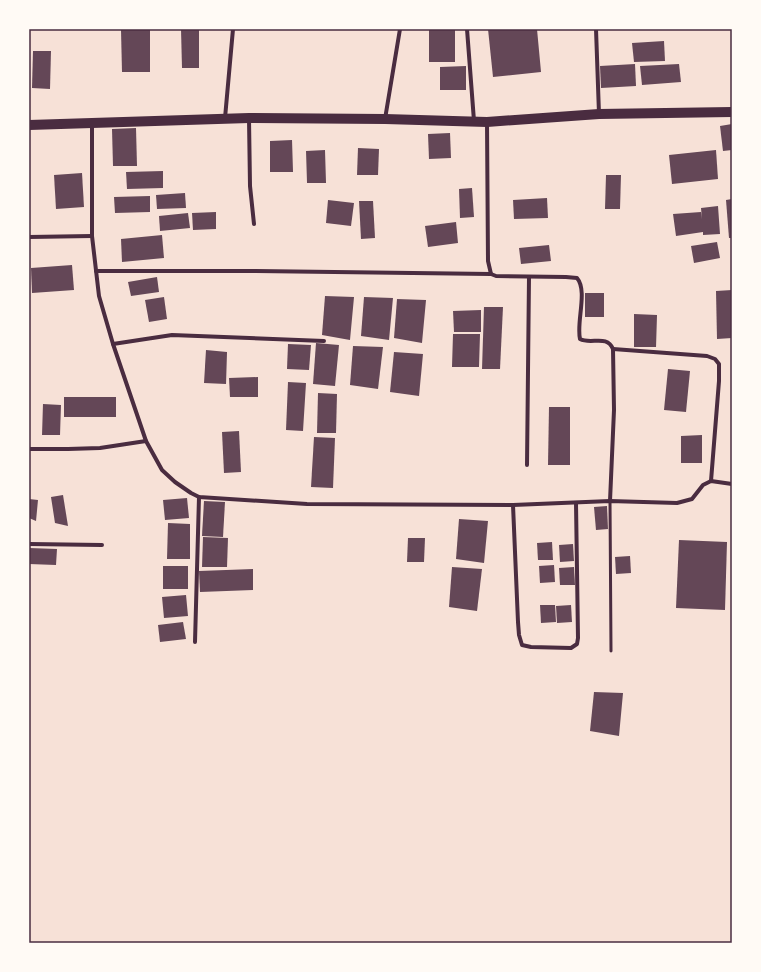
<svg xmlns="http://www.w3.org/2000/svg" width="761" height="972" viewBox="0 0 761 972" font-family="Montserrat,sans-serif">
<rect width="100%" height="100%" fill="#f7e1d7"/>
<g fill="#644757">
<path d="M150,29V72H122L121,30Z"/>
<path d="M181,29H199V68H182Z"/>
<rect x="429" y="29" width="26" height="33"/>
<path d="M488,29H537L541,72L493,77Z"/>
<path d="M664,41L665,61L634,62L632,43Z"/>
<path d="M33,51H51L50,89L32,88Z"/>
<path d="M635,64L636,86L601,88L600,66Z"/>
<path d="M679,64L681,82L642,85L640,66Z"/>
<path d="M466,66V90H440V67Z"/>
<path d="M732,124V150L723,151L720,126Z"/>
<path d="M136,128L137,166H113L112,129Z"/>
<path d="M450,133L451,158L429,159L428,134Z"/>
<path d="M292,140L293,172H270V141Z"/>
<path d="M358,148L379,149L378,175H357Z"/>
<path d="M325,150L326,183H307L306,151Z"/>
<path d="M716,150L718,179L672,184L669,155Z"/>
<path d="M163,171V188L127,189L126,172Z"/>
<path d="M82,173L84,207L56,209L54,175Z"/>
<path d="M606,175H621L620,209H605Z"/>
<path d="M472,188L474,217L460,218L459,189Z"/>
<path d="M185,193L186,208L157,209L156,195Z"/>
<path d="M150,196V212L115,213L114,197Z"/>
<path d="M547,198L548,218L514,219L513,200Z"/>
<path d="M732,199V238H729L726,200Z"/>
<path d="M328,200L354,203L351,226L326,223Z"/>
<path d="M359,201H373L375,238L361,239Z"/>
<path d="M718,206L720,234L703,235V232L676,236L673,214L701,212L702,219L701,208Z"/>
<path d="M216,212V229L193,230L192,213Z"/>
<path d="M188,213L190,228L160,231L159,216Z"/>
<path d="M456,222L458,243L428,247L425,226Z"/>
<path d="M162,235L164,258L122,262L121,239Z"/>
<path d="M717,242L720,258L694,263L691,246Z"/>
<path d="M549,245L551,261L521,264L519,248Z"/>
<path d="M72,265L74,290L32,293L31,268Z"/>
<path d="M157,277L159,292L131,296L128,282Z"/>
<path d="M732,290V338L717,339L716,291Z"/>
<rect x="585" y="293" width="19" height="24"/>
<path d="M325,296L354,297L350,340L322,335Z"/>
<path d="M164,297L167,319L149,322L145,300Z"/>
<path d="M364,297L393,298L389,340L361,336Z"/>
<path d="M397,299L426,300L422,343L394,338Z"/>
<path d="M484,307H503L500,369H482Z"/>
<path d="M481,310V332H454L453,311Z"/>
<path d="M634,314L657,315L656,347H634Z"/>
<path d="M453,334H480L479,367H452Z"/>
<path d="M316,343L339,345L335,386L313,384Z"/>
<path d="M288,344L311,345L309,370L287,369Z"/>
<path d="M353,346L383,347L378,389L350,385Z"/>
<path d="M206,350L227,352L226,384L204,383Z"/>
<path d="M394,352L423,354L419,396L390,392Z"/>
<path d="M668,369L690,371L686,412L664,410Z"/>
<path d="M258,377V397H230L229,378Z"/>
<path d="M288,382L306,383L303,431L286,430Z"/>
<path d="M318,393L337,394L336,433H317Z"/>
<rect x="64" y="397" width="52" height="20"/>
<path d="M43,404L61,405L60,435H42Z"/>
<path d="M549,407H570V465H548Z"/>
<path d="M239,431L241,472L224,473L222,432Z"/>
<path d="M702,435V463H681V436Z"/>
<path d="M314,437L335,438L333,488L311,487Z"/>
<path d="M63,495L68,526L55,523L51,497Z"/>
<path d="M187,498L189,518L165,520L163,500Z"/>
<path d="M29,499L38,500L36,521L29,518Z"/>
<path d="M204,501L225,502L223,537L202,536Z"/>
<path d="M607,506L608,529L596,530L594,507Z"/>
<path d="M459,519L488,521L484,563L456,559Z"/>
<path d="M168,523L190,524V559H167Z"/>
<path d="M203,537L228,538L227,567H202Z"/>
<path d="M408,538H425L424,562H407Z"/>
<path d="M679,540L727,542L725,610L676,608Z"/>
<path d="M552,542L553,560H538L537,543Z"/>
<path d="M573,544L574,561L560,562L559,545Z"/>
<path d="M29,548L57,549L56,565L29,564Z"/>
<path d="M630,556L631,573L616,574L615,557Z"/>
<path d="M554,565L555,582L540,583L539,566Z"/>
<rect x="163" y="566" width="25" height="23"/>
<path d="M452,567L482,569L477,611L449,607Z"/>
<path d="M574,567L575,585H560L559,568Z"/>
<path d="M253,569V590L200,592L199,571Z"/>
<path d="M186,595L188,616L164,618L162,597Z"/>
<path d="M540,605H555L556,622L541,623Z"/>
<path d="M571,605L572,622L557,623L556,606Z"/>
<path d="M183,622L186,639L160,642L158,625Z"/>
<path d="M594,692L623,693L619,736L590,731Z"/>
</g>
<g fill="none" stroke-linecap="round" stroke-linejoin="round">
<path stroke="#4a2c40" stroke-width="3" d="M610,501L611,651"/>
<g stroke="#4a2c40" stroke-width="4">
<path d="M467,29L474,121"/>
<path d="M596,29L599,114"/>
<path d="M225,118L233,29"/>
<path d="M249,119L250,186L254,224"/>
<path d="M385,119L400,29"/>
<path d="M487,123L488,261L491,274"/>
<path d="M92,124V236L99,296L113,344L146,441L162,470L175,482L191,493L199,497L307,504L513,505L610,501L677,503L692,499L703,485L711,481L732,484"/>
<path d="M29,237L92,236"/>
<path d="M96,271H256L491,274L496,276L566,277L577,278C588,291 576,322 580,339C591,345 607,334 613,349L614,410L610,501"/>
<path d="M113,344L172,335L324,341"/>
<path d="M613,349L707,356L715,359L719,364V381L711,481"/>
<path d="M29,449H68L100,448L146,441"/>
<path d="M527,465L529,277"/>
<path d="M513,505L518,622L519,635L522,645L531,647L571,648L577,644L578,638L576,503"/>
<path d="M29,544L102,545"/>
<path d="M195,642L199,497"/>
</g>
<path stroke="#4a2c40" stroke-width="10" d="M29,125L249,118L385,119L487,122L599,114L732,112"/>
</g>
<rect width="761" height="972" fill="none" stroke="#fffaf5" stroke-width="60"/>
<rect x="30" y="30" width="701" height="912" fill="none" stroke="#4a2c40" stroke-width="1.5"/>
</svg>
